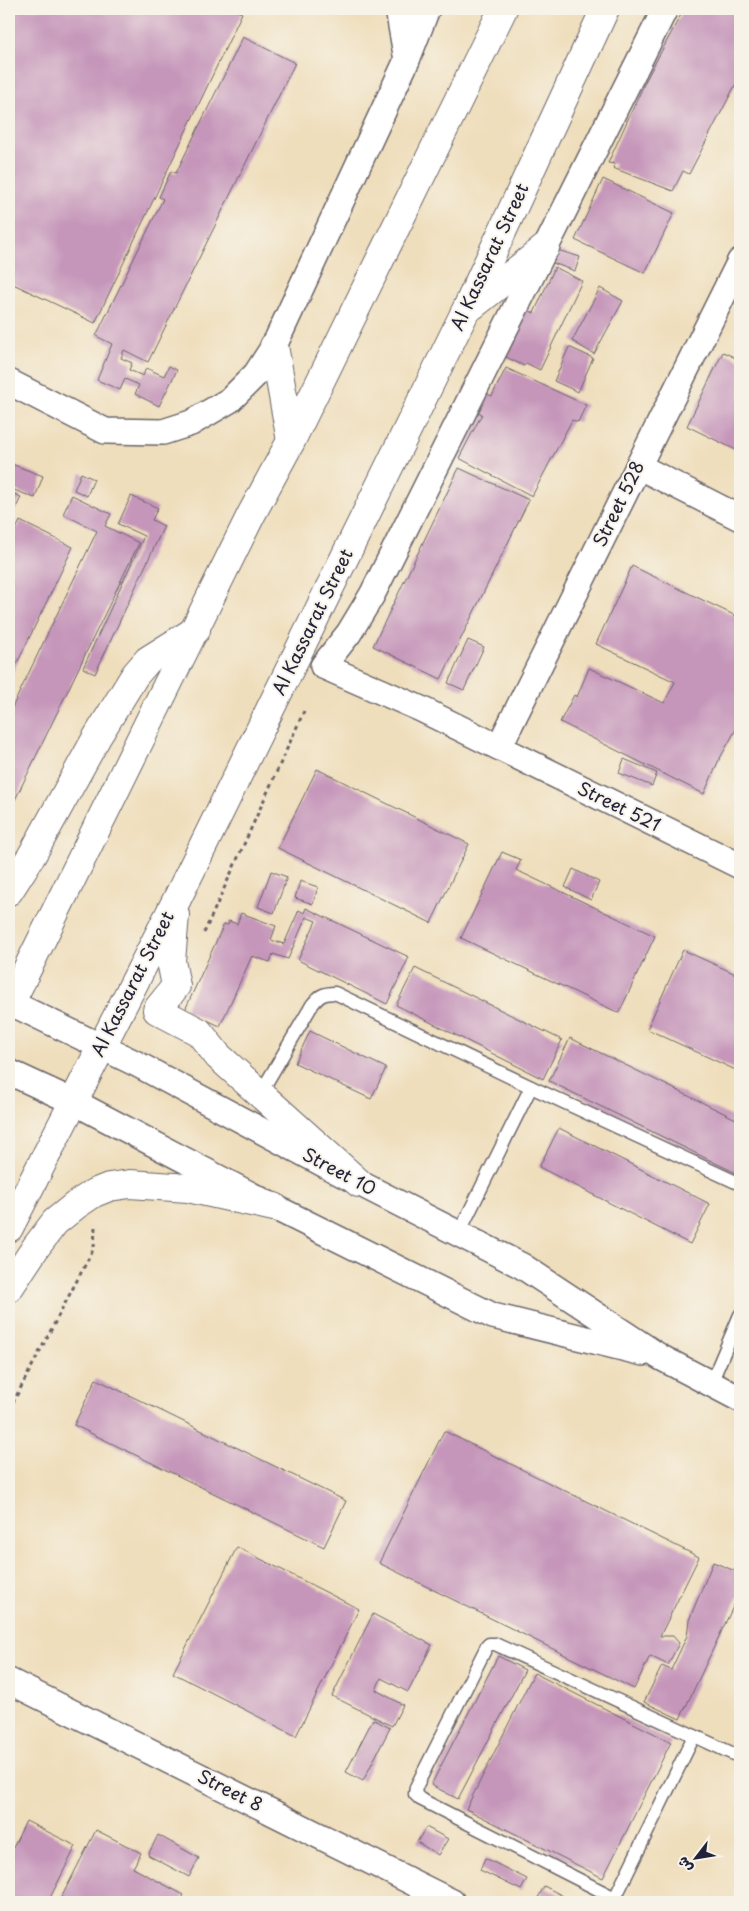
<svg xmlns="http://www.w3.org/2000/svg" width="749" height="1911" viewBox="0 0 749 1911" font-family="'Playpen Sans','Playpen Sans Arabic',sans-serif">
<rect width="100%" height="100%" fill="#f7f3e8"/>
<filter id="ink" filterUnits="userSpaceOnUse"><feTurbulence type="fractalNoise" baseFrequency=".02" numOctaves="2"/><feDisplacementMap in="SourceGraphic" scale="10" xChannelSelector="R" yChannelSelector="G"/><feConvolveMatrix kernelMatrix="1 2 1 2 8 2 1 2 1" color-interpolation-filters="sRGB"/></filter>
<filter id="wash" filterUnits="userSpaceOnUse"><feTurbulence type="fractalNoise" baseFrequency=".0096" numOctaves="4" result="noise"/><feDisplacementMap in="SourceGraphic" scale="20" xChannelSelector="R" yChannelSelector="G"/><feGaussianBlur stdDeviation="1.12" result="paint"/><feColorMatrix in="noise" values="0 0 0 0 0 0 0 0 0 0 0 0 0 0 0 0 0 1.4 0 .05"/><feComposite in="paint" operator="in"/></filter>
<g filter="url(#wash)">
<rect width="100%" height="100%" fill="#efdebc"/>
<g id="blocks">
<g fill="#c595ba">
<path d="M9,9H232L242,13L95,323L9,282Z"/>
<path d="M684,9H740V76L689,174L683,171L673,191L613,168L615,164L608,163L646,80Z"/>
<path d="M243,37L295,63L148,362L124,350L121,358L132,363L129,370L143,376L146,368L164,376L169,366L177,370L159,406L135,394L139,385L125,379L120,390L97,380L112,344L96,336L163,199L159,197L171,171L176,173Z"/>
<path d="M603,179L674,213L645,273L575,240Z"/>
<path d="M551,248L580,257L575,271L547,261Z"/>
<path d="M555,267L582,281L540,370L526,363L524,366L502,355L524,308L534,313Z"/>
<path d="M600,288L623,301L594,354L572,341Z"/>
<path d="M569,347L593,358L578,392L554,381Z"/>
<path d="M723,352L740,360V452L687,426Z"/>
<path d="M506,368L586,405L578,422L572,420L532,496L459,458L482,414L472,409L480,391L492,396Z"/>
<path d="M9,463L43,476L35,498L9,488Z"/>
<path d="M459,468L529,500L441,679L373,646Z"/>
<path d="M81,473L94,479L87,496L74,490Z"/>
<path d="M9,492L21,497L9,523Z"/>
<path d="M72,495L111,514L105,526L139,543L13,804L9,802V714L97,531L63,514Z"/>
<path d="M131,496L158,508L152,520L164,526L95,674L83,668L144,536L118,524Z"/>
<path d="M20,521L73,547L9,680V543Z"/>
<path d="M632,566L740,618V722L718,762L704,794L560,722L574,695L577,697L589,668L664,703L675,682L596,644Z"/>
<path d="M468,640L484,647L464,690L448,683Z"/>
<path d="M624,759L657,773L652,786L619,773Z"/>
<path d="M317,769L469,844L431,923L278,848Z"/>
<path d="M502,852L521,860L516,870L655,936L619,1013L461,938Z"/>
<path d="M573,869L599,882L591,900L565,887Z"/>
<path d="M271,871L287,877L274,913L258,907Z"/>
<path d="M300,881L318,887L313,904L295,898Z"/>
<path d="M306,908L409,957L387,1004L298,960L316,921L306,917L288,959L273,954L270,962L252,956L220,1026L185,1010L224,924L228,925L229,921L237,924L241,913L276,926L271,940L284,944L299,910L304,913Z"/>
<path d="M683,950L740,976V1072L647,1029Z"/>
<path d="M415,968L562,1040L543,1079L396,1005Z"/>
<path d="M310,1031L386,1068L371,1099L295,1063Z"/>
<path d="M570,1038L740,1121V1175L549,1081Z"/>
<path d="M559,1128L710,1204L690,1244L539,1167Z"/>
<path d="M96,1379L346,1501L324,1547L74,1425Z"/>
<path d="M444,1431L699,1557L660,1636H673L679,1643L668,1665L650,1656L634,1689L379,1563Z"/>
<path d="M237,1547L359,1609L296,1736L173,1673Z"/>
<path d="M713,1562L740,1573V1592L680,1719L644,1702L662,1666L671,1670L687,1636L689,1620Z"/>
<path d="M373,1614L432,1645L408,1692L381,1678L376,1690L403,1705L392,1726L332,1696Z"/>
<path d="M498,1656L525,1670L458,1799L431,1785Z"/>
<path d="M534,1673L671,1742L603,1878L466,1809Z"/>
<path d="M373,1719L390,1728L363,1781L346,1772Z"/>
<path d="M26,1821L76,1846L48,1902H9V1856Z"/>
<path d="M426,1827L448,1839L438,1855L417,1842Z"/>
<path d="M96,1830L141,1853L133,1868L184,1895L180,1902H59Z"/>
<path d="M158,1835L199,1858L189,1877L148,1855Z"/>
<path d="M485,1858L527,1879L521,1890L480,1870Z"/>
<path d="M544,1886L563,1896L560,1902H536Z"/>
</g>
</g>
</g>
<g filter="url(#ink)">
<use href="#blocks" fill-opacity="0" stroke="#6a6468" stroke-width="1"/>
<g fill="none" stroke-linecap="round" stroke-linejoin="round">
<defs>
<g id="service">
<path d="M260,1094L312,1005C319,996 323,993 335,993L531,1087"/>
<path d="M459,1233L531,1087L740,1184"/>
<path d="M711,1383L740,1315"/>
<path d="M615,1898L420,1799L415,1794L416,1787L487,1646L489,1644H495L740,1757"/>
<path d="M613,1902L694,1736"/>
</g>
<g id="minor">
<path d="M398,9L407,60"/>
<path d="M665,9L372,595L349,633L323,666L421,709L740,866"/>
<path d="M9,382L105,431L163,432L191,423L230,400L256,374L274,346L407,60L427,9"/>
<path d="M638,466L740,518"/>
<path d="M499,747L740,261"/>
<path d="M9,1002L137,1064L359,1183L522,1266L660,1357L740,1399"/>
<path d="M9,1072L74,1102L274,1207L493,1316L643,1353"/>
<path d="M9,1681L452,1902"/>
</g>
<g id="tertiary">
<path d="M472,306L545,248"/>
<path d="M274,346L291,441"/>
<path d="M9,891L32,855L97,737L135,675L148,660L196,630"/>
<path d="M175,915L171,961L176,986L157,1010L199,1032L218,1056L359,1183"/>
<path d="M9,1006L251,515L291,441L503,9"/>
<path d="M9,1228L177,899L466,310L605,9"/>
<path d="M9,1288L36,1247L55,1222L76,1205L94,1193L109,1187L130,1184L188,1188L274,1207"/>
</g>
</defs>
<use href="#service" stroke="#6a6468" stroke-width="15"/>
<use href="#minor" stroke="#6a6468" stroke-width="28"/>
<use href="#tertiary" stroke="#6a6468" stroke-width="30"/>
<g stroke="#6a6468" stroke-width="3" stroke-dasharray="4 4" stroke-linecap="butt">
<path d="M204,933L304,711"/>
<path d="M9,1410L94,1248L95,1226"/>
</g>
<use href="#service" stroke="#fff" stroke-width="12"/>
<use href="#minor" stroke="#fff" stroke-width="25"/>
<use href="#tertiary" stroke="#fff" stroke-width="28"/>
</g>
</g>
<g text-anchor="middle" stroke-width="4" stroke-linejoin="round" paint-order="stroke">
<g font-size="18" fill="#22223b" stroke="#f7f3e8">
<text transform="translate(490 257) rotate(-65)" y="6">Al Kassarat Street</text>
<text transform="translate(619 504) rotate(-64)" y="6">Street 528</text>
<text transform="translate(313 622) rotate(-64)" y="6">Al Kassarat Street</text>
<text transform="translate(619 807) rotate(26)" y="6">Street 521</text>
<text transform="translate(133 984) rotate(-63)" y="6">Al Kassarat Street</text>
<text transform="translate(339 1172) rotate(28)" y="6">Street 10</text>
<text transform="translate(230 1791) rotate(27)" y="6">Street 8</text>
</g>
</g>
<rect width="749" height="1911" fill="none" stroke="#f7f3e8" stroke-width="30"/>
<g transform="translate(696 1858) rotate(239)" stroke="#f7f3e8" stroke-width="4" paint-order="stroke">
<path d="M0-4L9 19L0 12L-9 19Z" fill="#22223b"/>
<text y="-8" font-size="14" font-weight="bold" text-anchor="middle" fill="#22223b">ش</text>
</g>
</svg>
